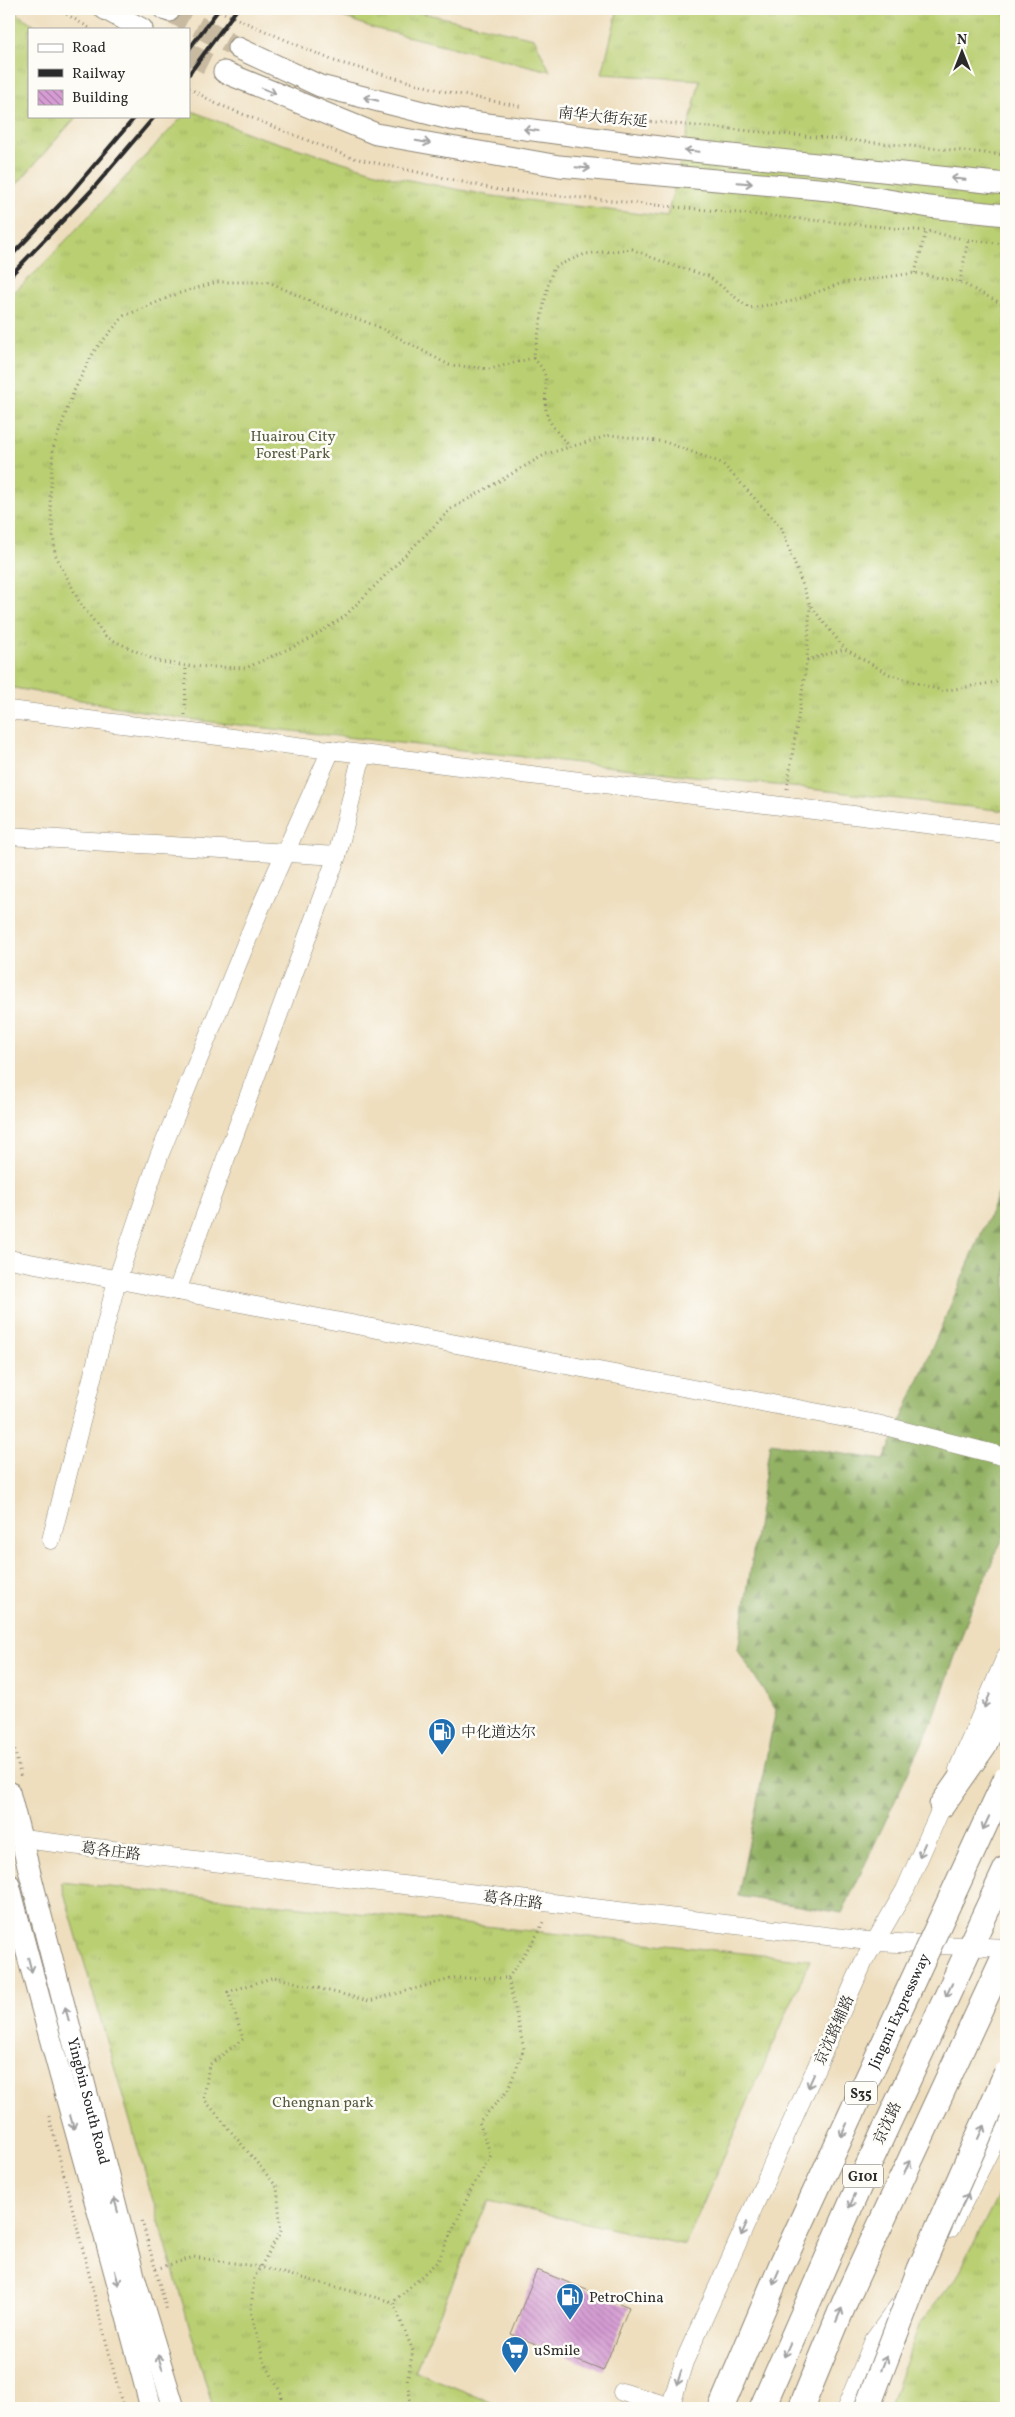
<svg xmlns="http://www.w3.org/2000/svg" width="1015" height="2417" viewBox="0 0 1015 2417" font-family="Vollkorn,'Noto Serif SC',serif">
<defs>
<pattern id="grass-tufts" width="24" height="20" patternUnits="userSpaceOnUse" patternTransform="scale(1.25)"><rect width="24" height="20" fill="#bacf72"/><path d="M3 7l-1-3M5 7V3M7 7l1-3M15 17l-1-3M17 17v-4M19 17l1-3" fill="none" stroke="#a0b263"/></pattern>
<pattern id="forest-firs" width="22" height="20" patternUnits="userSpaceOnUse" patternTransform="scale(1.25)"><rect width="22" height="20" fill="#93b264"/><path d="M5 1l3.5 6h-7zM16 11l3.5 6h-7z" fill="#789153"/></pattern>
<pattern id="building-back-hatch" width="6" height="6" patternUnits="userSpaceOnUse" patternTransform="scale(1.25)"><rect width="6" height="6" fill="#d59cd3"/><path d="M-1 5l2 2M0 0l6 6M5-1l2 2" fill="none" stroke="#ad7fab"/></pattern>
</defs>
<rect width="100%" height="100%" fill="#fdfcf7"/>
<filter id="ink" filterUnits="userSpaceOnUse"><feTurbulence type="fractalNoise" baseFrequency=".02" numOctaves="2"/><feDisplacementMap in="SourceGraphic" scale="10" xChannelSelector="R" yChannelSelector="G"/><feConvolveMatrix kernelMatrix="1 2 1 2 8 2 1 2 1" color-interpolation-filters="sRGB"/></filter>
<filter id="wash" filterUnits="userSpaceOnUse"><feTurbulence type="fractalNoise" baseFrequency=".0096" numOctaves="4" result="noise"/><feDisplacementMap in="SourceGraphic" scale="20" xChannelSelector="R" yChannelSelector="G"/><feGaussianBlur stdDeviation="1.12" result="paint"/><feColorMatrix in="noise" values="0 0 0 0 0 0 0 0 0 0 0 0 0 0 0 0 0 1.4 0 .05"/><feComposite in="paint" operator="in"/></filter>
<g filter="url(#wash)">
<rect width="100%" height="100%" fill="#eedebe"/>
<g fill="url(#grass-tufts)" stroke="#727d4e">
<path d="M9,9L41,29H29V116H77L9,193Z"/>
<path d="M322,9H414V11L534,38L550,71L373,28Z"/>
<path d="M618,9H1006V811L185,719L9,687V297L37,271L183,116H189V110L256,136L393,177L492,196L667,217L700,80L602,74Z"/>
<path d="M61,1882L810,1960L685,2245L488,2201L415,2371L505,2408H213Z"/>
<path d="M1006,2179V2408H889L920,2323L957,2277Z"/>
</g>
<path fill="url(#forest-firs)" stroke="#5f6e48" d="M1006,1176V1531L971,1609L934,1718L842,1913L738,1896L776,1710L738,1650L770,1443L884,1460Z"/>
<g id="blocks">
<path fill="url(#building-back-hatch)" d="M537,2270L629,2307L603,2371L511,2334Z"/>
</g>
</g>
<g filter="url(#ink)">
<use href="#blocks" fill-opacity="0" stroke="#8c8474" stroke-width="1"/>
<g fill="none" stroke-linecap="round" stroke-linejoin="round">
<g stroke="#c7baa1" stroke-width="21" stroke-dasharray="21 11" stroke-linecap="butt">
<path d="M169,11L238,48"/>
<path d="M189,54L224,72"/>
</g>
<defs>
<g id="minor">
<path d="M9,710L1006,834"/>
<path d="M9,836L337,856"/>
<path d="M9,1259L877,1424L1006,1457"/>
<path d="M177,1291L337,856L362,754"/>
<path d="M51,1540L117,1280L159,1156L259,911L331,750"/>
<path d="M958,1769L1006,1656"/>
<path d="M22,1839L876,1942L1006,1948"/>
<path d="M950,2229L1006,2119"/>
<path d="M622,2392L675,2408"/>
<path d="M670,2408L684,2362L864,1961L905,1890L947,1795"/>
<path d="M846,2408L874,2340L899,2305"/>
</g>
<g id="major">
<path d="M105,9L142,29"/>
<path d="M164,9L169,11"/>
<path d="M238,48L320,86L450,119L674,149L1006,184"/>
<path d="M224,72L376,134L559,166L829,190L929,207L1006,215"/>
<path id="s1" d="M9,1792L134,2276L174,2408"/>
<path d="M9,1884C54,2060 106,2233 151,2408"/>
</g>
<g id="highway">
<path d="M942,1805L984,1745L1006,1694"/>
<path d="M762,2408L862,2179L1006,1869"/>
<path d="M801,2408L846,2299L1006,1953"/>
</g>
</defs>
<use href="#minor" stroke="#8c8474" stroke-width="19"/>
<use href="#major" stroke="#8c8474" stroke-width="23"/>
<use href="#highway" stroke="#8c8474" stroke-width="27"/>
<g stroke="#8c8474" stroke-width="3" stroke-dasharray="1 4" stroke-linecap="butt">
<path d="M58,9L91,29"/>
<path d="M215,9L334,61L443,91L523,107"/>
<path d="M189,88L215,103L349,157L499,190L926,231L968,240L1006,244"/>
<path d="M581,115L1006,155"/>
<path d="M915,273L926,231"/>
<path d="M960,282L968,240"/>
<path d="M1006,306L960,282L915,273L842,283L793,301L749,308L708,276L668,264L632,249L585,254L554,267C543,297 541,327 533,358L490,369L449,365L377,326L316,304L269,282H217L177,294L124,316L94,351L74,391L53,448L50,499L55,554L80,603L106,637L157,661L186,666L246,668L306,641L344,617L451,509L546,454L611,435L665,442L722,463L781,527L810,605L845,649L889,674L943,691L996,682L1006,674"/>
<path d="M533,358C553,376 543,387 546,410C547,423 562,437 570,447"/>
<path d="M807,660L845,649"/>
<path d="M185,715L186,666"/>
<path d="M787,789L807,660L810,605"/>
<path d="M9,1726L21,1778"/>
<path d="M508,1978L539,1932L544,1919"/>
<path d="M49,2116L123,2408"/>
<path d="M142,2221L167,2311"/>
<path d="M156,2269L194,2257L260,2267L393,2302"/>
<path d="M282,2408V2395L263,2359L251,2311L254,2278L281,2231L277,2187L204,2099L209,2065L243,2039L228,1992L274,1977L369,2001L455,1978H508L524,2049L508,2090L479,2122L491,2155L473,2186L438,2261L393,2302L413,2351L407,2381L412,2408"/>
</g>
<use href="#minor" stroke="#fff" stroke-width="18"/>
<use href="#major" stroke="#fff" stroke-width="21"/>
<use href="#highway" stroke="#fff" stroke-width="25"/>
<g stroke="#2b2b2b" stroke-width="4">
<path d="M189,49L219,9"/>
<path d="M189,74L237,9"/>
<path d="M9,258L68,196L136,116"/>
<path d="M9,277L91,191L155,116"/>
</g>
<defs>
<g id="highway-bridge">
<path id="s2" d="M721,2408L781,2266L1006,1779"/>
<path d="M867,2408L920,2269L1006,2074"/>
</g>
</defs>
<use href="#highway-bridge" stroke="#8c8474" stroke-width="27" stroke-linecap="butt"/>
<use href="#highway-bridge" stroke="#fff" stroke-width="25"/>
</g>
<defs><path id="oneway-shaft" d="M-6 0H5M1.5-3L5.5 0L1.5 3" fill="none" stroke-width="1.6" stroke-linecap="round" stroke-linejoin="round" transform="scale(1.25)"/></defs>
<g stroke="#a0a0a0">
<use href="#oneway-shaft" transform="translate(269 91) rotate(22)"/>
<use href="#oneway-shaft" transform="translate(371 99) rotate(-166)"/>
<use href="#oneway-shaft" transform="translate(531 130) rotate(-172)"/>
<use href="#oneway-shaft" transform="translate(423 142) rotate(10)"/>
<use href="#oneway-shaft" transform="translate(692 151) rotate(-174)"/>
<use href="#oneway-shaft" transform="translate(583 168) rotate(5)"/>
<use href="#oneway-shaft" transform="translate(958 179) rotate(-174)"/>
<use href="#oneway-shaft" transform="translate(745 183) rotate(5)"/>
<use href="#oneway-shaft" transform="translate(987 1701) rotate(113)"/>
<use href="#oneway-shaft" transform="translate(986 1823) rotate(115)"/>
<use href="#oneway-shaft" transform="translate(922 1850) rotate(114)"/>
<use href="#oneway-shaft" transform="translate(30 1965) rotate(76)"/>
<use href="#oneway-shaft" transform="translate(949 1990) rotate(115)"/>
<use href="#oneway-shaft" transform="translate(67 2014) rotate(-105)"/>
<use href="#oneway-shaft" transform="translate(811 2081) rotate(114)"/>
<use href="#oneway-shaft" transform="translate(72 2122) rotate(74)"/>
<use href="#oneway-shaft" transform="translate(844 2130) rotate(115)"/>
<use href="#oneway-shaft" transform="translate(981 2132) rotate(-66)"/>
<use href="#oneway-shaft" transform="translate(907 2167) rotate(-65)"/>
<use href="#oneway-shaft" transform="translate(965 2200) rotate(-63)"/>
<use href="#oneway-shaft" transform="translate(852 2201) rotate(114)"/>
<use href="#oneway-shaft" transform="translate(116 2205) rotate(-105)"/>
<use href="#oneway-shaft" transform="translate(744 2229) rotate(114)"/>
<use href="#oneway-shaft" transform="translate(776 2277) rotate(113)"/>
<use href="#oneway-shaft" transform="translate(117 2278) rotate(74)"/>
<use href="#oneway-shaft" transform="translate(839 2315) rotate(-67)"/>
<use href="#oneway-shaft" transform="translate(787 2350) rotate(114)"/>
<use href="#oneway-shaft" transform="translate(160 2362) rotate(-107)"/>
<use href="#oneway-shaft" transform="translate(884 2363) rotate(-69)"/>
<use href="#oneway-shaft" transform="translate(679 2378) rotate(107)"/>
</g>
</g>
<defs>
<symbol id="fuel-pin" viewBox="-11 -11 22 30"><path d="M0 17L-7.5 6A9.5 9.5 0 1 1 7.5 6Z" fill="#1f6fb2" stroke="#fdfcf7"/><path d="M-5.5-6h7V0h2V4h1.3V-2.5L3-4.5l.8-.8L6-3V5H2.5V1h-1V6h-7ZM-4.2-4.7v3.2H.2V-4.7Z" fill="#fff"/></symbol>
<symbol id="supermarket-pin" viewBox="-11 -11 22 30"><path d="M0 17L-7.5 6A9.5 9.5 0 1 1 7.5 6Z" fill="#1f6fb2" stroke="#fdfcf7"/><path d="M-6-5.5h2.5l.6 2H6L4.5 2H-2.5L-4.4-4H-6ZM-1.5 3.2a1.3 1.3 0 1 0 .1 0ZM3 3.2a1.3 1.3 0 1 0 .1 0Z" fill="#fff"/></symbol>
</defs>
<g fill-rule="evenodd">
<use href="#fuel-pin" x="426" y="1716" width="32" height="43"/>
<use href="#fuel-pin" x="554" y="2281" width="32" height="43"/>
<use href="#supermarket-pin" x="499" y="2334" width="32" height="43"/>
</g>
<g text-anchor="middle" stroke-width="5" stroke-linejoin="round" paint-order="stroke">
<g fill="#fdfcf7" stroke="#6a6a68" stroke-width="1">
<rect x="845" y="2081.5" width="32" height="23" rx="4"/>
<rect x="843" y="2164.5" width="40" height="23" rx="4"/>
</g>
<g font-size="14" font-weight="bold" fill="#2b2b2b">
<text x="861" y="2098">S35</text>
<text x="863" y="2181">G101</text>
</g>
<g font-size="15" fill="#2b2b2b" stroke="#fdfcf7">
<text transform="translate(603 117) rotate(6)" y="5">南华大街东延</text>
<text transform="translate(111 1851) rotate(7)" y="5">葛各庄路</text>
<text transform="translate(513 1900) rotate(7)" y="5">葛各庄路</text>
<text dy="5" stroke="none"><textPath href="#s2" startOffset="435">Jingmi Expressway</textPath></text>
<text transform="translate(834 2030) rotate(-66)" y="5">京沈路辅路</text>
<text dy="5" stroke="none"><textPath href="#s1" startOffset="319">Yingbin South Road</textPath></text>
<text transform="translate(887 2123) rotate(-65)" y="5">京沈路</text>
</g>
<g font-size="15" fill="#565c40" stroke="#fdfcf7">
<text x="293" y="441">Huairou City<tspan x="293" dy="17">Forest Park</tspan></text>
<text x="323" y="2107">Chengnan park</text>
</g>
<g font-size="15" fill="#2b2b2b" stroke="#fdfcf7" text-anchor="start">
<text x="461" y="1737">中化道达尔</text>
<text x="589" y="2302">PetroChina</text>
<text x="534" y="2355">uSmile</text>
</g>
</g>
<rect width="1015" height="2417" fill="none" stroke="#fdfcf7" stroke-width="30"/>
<rect x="28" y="28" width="162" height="90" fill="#fdfcf7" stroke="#a9a8a5"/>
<rect x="38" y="44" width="25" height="8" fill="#ffffff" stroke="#a9a8a5"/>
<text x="72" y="52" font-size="15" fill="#2b2b2b">Road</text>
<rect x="38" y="69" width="25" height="8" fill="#2b2b2b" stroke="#a9a8a5"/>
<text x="72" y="78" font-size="15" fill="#2b2b2b">Railway</text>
<rect x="38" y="90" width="25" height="15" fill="url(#building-back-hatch)" stroke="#a9a8a5"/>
<text x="72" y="102" font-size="15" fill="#2b2b2b">Building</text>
<g transform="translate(962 52)" stroke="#fdfcf7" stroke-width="4" paint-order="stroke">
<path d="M0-4L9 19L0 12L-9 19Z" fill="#2b2b2b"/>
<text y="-8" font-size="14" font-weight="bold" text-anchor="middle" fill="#2b2b2b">N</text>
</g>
</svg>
